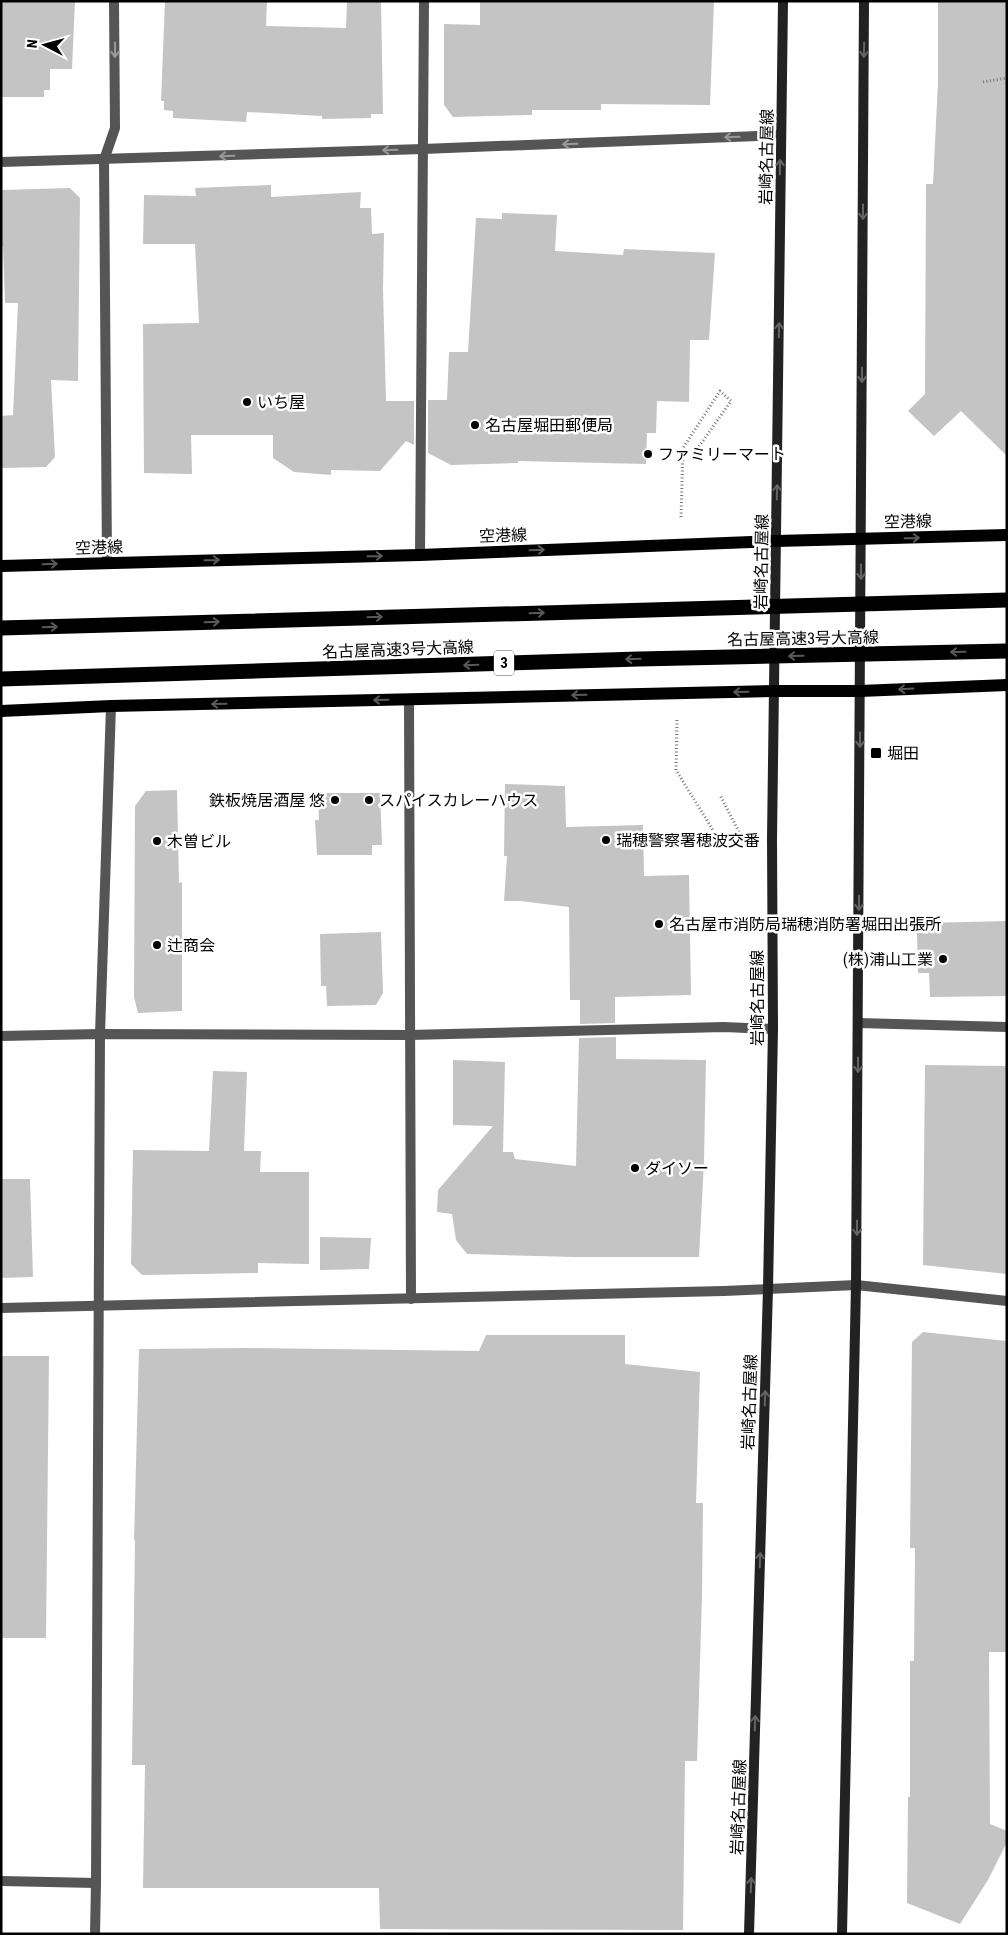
<svg xmlns="http://www.w3.org/2000/svg" width="1008" height="1935" viewBox="0 0 1008 1935" font-family="'Roboto Condensed','Noto Sans JP',sans-serif">
<rect width="100%" height="100%" fill="#fff"/>
<g fill="#c4c4c4">
<path d="M1,1H75L72,69H50V90H44V97H1Z"/>
<path d="M165,1H267L266,26L346,28L347,1H381L383,114H371V118L322,119V116L247,112L246,122L173,118V111L164,110V101H161Z"/>
<path d="M480,1H714L710,105L601,104V110H532V115L453,117L444,105V24L480,25Z"/>
<path d="M938,1H1007V456L961,411L934,436L908,411L925,394L926,184H933L938,82Z"/>
<path d="M271,185V197L361,192L360,208H371L372,234L384,233L383,290L386,401H414V445L406,441L380,471L331,470V475L294,472L273,458V435H191L192,474L144,473L143,324L199,323L195,244H143L144,195L196,196L195,188Z"/>
<path d="M70,188L80,198L78,381L51,380L55,457L46,467L1,468V416L13,415L18,303H5L3,246H1V190Z"/>
<path d="M502,213L557,215L555,251L623,255L624,249L715,253L709,340H690L689,402L657,401L656,433H647L646,464L518,461V463L451,465L428,453V400H447L449,352H468L476,218L502,219Z"/>
<path d="M505,784L565,786L566,827L643,825L644,876L689,875L691,995L615,997V1023L580,1024V1000H570L569,907L520,901H504L507,856H504Z"/>
<path d="M177,790L179,883L182,882V1011L138,1013L134,997L135,806L146,791Z"/>
<path d="M318,793H380L382,845H372V855H317L315,820H319Z"/>
<path d="M1007,921V996L930,997L929,973H918L917,933H925L926,923Z"/>
<path d="M381,932L383,993L376,1005L327,1006L326,986H321L320,934Z"/>
<path d="M616,1037V1059L706,1060L704,1161L699,1257H573L467,1254L456,1240L452,1214L437,1212L438,1190L493,1126L453,1125V1060L505,1062L503,1152H513L515,1159L576,1166L579,1038Z"/>
<path d="M925,1065L1007,1066V1274L923,1265Z"/>
<path d="M213,1071L247,1072L244,1151H261L260,1172H309V1264L258,1263V1273L142,1275L131,1264L133,1150L209,1151Z"/>
<path d="M1,1179H30L33,1277L1,1278Z"/>
<path d="M320,1237L371,1238L369,1269L320,1270Z"/>
<path d="M923,1332L1007,1341V1652H989L990,1824L1007,1831V1842L988,1880L960,1924L907,1903L908,1797H910V1661H914L915,1548H910L912,1342Z"/>
<path d="M486,1335H625V1364L700,1372L696,1503H703L702,1596L697,1761H685L683,1930L380,1929L379,1888H143L145,1765H132L135,1540L134,1541L139,1349L246,1348L479,1351Z"/>
<path d="M1,1356H49L46,1638H1Z"/>
</g>
<g fill="none" stroke-linecap="round" stroke-linejoin="round">
<g stroke="#777" stroke-width="3" stroke-dasharray="1 2.5" stroke-linecap="butt">
<path d="M983,82L1007,78"/>
<path d="M681,517L683,448L720,391L731,401L698,448"/>
<path d="M677,720L676,770L719,840L739,832L720,795"/>
</g>
<g stroke="#555" stroke-width="10">
<path d="M1,162L423,149L781,135"/>
<path d="M420,555L424,1"/>
<path d="M107,563L104,160L115,128L114,1"/>
<path d="M409,699L411,1299"/>
<path d="M858,1023L1007,1027"/>
<path d="M1,1036L100,1034L410,1035L724,1027L773,1029"/>
<path d="M95,1934L96,1883"/>
</g>
<g stroke="#555" stroke-width="10">
<path d="M1,1308L724,1291L856,1285L1007,1301"/>
<path d="M1,1881L96,1883L100,1034L111,706"/>
</g>
<g stroke="#222" stroke-width="10">
<path d="M749,1934L768,1289L773,1029L772,839L783,1"/>
<path d="M842,1934L856,1285L864,1"/>
</g>
<g stroke="#000" stroke-width="12">
<path d="M1,566L420,555L776,541L1007,535"/>
<path d="M1,711L111,706L774,691H860L1007,685"/>
</g>
<g stroke="#000" stroke-width="15">
<path d="M1,628L1007,600"/>
<path d="M1,679L639,659L1007,651"/>
</g>
</g>
<defs><path id="oneway-shaft" d="M-6 0H5M1.5-3L5.5 0L1.5 3" fill="none" stroke-width="1.6" stroke-linecap="round" stroke-linejoin="round" transform="scale(1.25)"/></defs>
<g stroke="#999">
<use href="#oneway-shaft" transform="translate(115 50) rotate(90)"/>
<use href="#oneway-shaft" transform="translate(732 137) rotate(178)"/>
<use href="#oneway-shaft" transform="translate(570 144) rotate(178)"/>
<use href="#oneway-shaft" transform="translate(390 150) rotate(178)"/>
<use href="#oneway-shaft" transform="translate(227 156) rotate(178)"/>
</g>
<g stroke="#646464">
<use href="#oneway-shaft" transform="translate(864 50) rotate(91)"/>
<use href="#oneway-shaft" transform="translate(780 167) rotate(-89)"/>
<use href="#oneway-shaft" transform="translate(863 212) rotate(90)"/>
<use href="#oneway-shaft" transform="translate(779 330) rotate(-89)"/>
<use href="#oneway-shaft" transform="translate(862 375) rotate(90)"/>
<use href="#oneway-shaft" transform="translate(777 492) rotate(-89)"/>
<use href="#oneway-shaft" transform="translate(861 572) rotate(90)"/>
<use href="#oneway-shaft" transform="translate(860 740) rotate(90)"/>
<use href="#oneway-shaft" transform="translate(859 903) rotate(90)"/>
<use href="#oneway-shaft" transform="translate(858 1065) rotate(90)"/>
<use href="#oneway-shaft" transform="translate(857 1228) rotate(90)"/>
<use href="#oneway-shaft" transform="translate(765 1398) rotate(-88)"/>
<use href="#oneway-shaft" transform="translate(760 1560) rotate(-88)"/>
<use href="#oneway-shaft" transform="translate(755 1723) rotate(-88)"/>
<use href="#oneway-shaft" transform="translate(751 1885) rotate(-88)"/>
</g>
<g stroke="#595959">
<use href="#oneway-shaft" transform="translate(912 538) rotate(-1)"/>
<use href="#oneway-shaft" transform="translate(537 550) rotate(-2)"/>
<use href="#oneway-shaft" transform="translate(375 556) rotate(-1)"/>
<use href="#oneway-shaft" transform="translate(212 560) rotate(-1)"/>
<use href="#oneway-shaft" transform="translate(50 564) rotate(-2)"/>
<use href="#oneway-shaft" transform="translate(537 613) rotate(-2)"/>
<use href="#oneway-shaft" transform="translate(375 617) rotate(-2)"/>
<use href="#oneway-shaft" transform="translate(212 622) rotate(-2)"/>
<use href="#oneway-shaft" transform="translate(50 627) rotate(-2)"/>
<use href="#oneway-shaft" transform="translate(958 652) rotate(179)"/>
<use href="#oneway-shaft" transform="translate(796 656) rotate(179)"/>
<use href="#oneway-shaft" transform="translate(633 659) rotate(178)"/>
<use href="#oneway-shaft" transform="translate(471 665) rotate(178)"/>
<use href="#oneway-shaft" transform="translate(906 689) rotate(177)"/>
<use href="#oneway-shaft" transform="translate(741 692) rotate(179)"/>
<use href="#oneway-shaft" transform="translate(579 695) rotate(179)"/>
<use href="#oneway-shaft" transform="translate(381 700) rotate(179)"/>
<use href="#oneway-shaft" transform="translate(219 704) rotate(179)"/>
</g>
<g fill="#000" stroke="#fff" stroke-width="2">
<circle cx="247" cy="402" r="5"/>
<circle cx="475" cy="425" r="5"/>
<circle cx="648" cy="454" r="5"/>
<rect x="870" y="747" width="12" height="12" rx="2.5"/>
<circle cx="335" cy="800" r="5"/>
<circle cx="369" cy="800" r="5"/>
<circle cx="606" cy="840" r="5"/>
<circle cx="157" cy="841" r="5"/>
<circle cx="659" cy="924" r="5"/>
<circle cx="157" cy="945" r="5"/>
<circle cx="943" cy="959" r="5"/>
<circle cx="635" cy="1168" r="5"/>
</g>
<g text-anchor="middle" stroke-width="5" stroke-linejoin="round" paint-order="stroke">
<rect fill="#fff" stroke="#4c4c4c" stroke-width="1" x="494" y="650.5" width="20" height="25" rx="4"/>
<g font-size="15" font-weight="bold" fill="#000">
<text x="504" y="668">3</text>
</g>
<g font-size="16" fill="#000" stroke="#fff">
<text transform="translate(766 157) rotate(-89)" y="6">岩崎名古屋線</text>
<text transform="translate(908 521) rotate(-1)" y="6">空港線</text>
<text transform="translate(503 535) rotate(-2)" y="6">空港線</text>
<text transform="translate(99 547) rotate(-2)" y="6">空港線</text>
<text transform="translate(761 562) rotate(-89)" y="6">岩崎名古屋線</text>
<text transform="translate(803 638) rotate(-1)" y="6">名古屋高速3号大高線</text>
<text transform="translate(398 649) rotate(-2)" y="6">名古屋高速3号大高線</text>
<text transform="translate(757 998) rotate(-90)" y="6">岩崎名古屋線</text>
<text transform="translate(749 1402) rotate(-88)" y="6">岩崎名古屋線</text>
<text transform="translate(738 1807) rotate(-88)" y="6">岩崎名古屋線</text>
</g>
<g font-size="16" fill="#000" stroke="#fff" text-anchor="start">
<text x="257" y="408">いち屋</text>
<text x="485" y="431">名古屋堀田郵便局</text>
<text x="658" y="460">ファミリーマート</text>
<text x="887" y="759">堀田</text>
<text x="325" y="806" text-anchor="end">鉄板焼居酒屋 悠</text>
<text x="379" y="806">スパイスカレーハウス</text>
<text x="616" y="846">瑞穂警察署穂波交番</text>
<text x="167" y="847">木曽ビル</text>
<text x="669" y="930">名古屋市消防局瑞穂消防署堀田出張所</text>
<text x="167" y="951">辻商会</text>
<text x="933" y="965" text-anchor="end">(株)浦山工業</text>
<text x="645" y="1174">ダイソー</text>
</g>
</g>
<rect width="1008" height="1935" fill="none" stroke="#000000" stroke-width="5"/>
<g transform="translate(45 45) rotate(276)" stroke="#ffffff" stroke-width="4" paint-order="stroke">
<path d="M0-4L9 19L0 12L-9 19Z" fill="#000000"/>
<text y="-8" font-size="14" font-weight="bold" text-anchor="middle" fill="#000000">N</text>
</g>
</svg>
